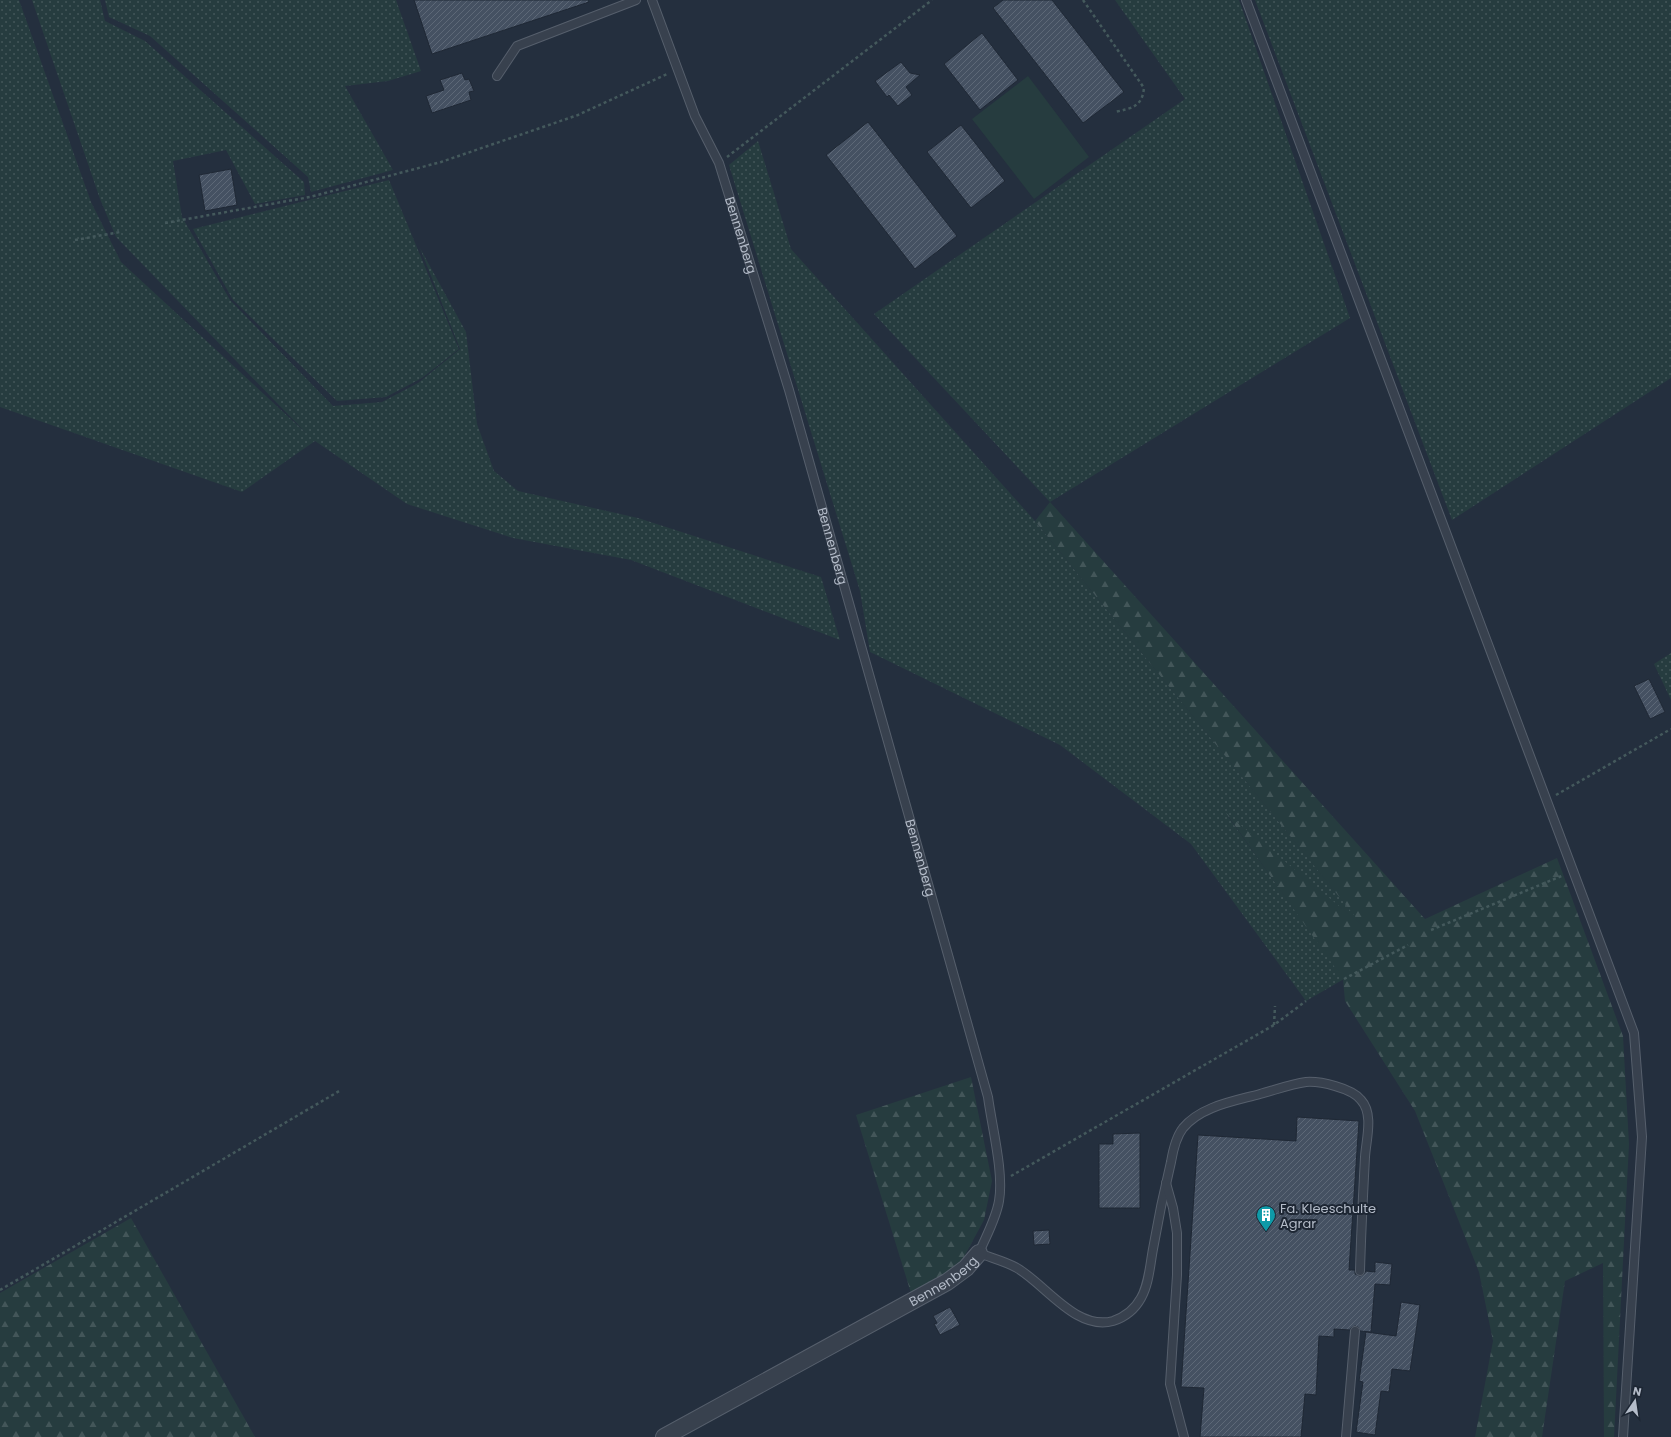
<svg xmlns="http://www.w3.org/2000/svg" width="1671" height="1437" viewBox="0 0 1671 1437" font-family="Poppins,sans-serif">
<defs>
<pattern id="grass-dots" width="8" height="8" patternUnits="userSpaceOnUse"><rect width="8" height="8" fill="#263c3f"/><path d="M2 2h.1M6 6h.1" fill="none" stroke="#435659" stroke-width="1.8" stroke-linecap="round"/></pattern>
<pattern id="forest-firs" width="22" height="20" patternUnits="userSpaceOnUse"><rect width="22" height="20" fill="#263c3f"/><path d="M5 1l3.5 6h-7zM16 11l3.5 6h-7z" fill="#435659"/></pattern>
<pattern id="building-hatch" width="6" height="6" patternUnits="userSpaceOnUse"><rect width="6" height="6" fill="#455162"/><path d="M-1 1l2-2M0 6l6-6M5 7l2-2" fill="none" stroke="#5d6877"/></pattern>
</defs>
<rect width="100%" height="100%" fill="#242f3e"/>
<g fill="url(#grass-dots)">
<path d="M0,0H19L91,202L121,262L306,433L116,237L100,199L32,0H100L105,21L145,41L304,182L305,195L255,204L226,150L173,161L182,217L230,300L333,406L382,402L418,383L460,349L420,248L466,332L477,424L494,471L518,491L638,518L821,577L840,640L631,560L513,538L407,504L315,441L242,492L0,407Z"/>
<path d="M105,0H396L421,71L388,81L345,86L393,170L311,192L308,177L150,36L109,17Z"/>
<path d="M1115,0H1239L1350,318L1050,502L874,314L1185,99Z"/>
<path d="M1255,0H1671V378L1452,520Z"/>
<path d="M758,141L791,249L1035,521L1364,927L1227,815L1344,979L1306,1001L1191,844L1060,745L870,652L860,591L729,165Z"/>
<path d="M389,180L459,349L422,378L386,397L337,401L233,300L193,229Z"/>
<path d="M1671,653V700L1654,664Z"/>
</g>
<g fill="url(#forest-firs)">
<path d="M1050,502L1425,919L1557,858L1623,1036L1629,1144L1614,1437H1604L1603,1263L1565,1281L1542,1437H1475L1493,1341L1479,1272L1415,1111L1345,1001L1343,979L1226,813L1362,925L1035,521Z"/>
<path d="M971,1077L992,1181L984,1220L959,1266L911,1293L856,1115Z"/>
<path d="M131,1218L255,1437H0V1293Z"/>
</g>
<path fill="#263c3f" d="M1028,76L1089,157L1034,199L972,119Z"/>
<g fill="url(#building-hatch)" stroke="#1f2835">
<path d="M414,0H588L589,2L432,54Z"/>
<path d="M1003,0H1052L1124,92L1083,123L993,8Z"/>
<path d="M982,33L1018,80L980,110L944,64Z"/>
<path d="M901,62L910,73L920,75L906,87L912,95L898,106L889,95L887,97L875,81Z"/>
<path d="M462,73L465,80L469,79L474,91L469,92L471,100L432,113L426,96L444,90L440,80Z"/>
<path d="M868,122L957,236L915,269L826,155Z"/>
<path d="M961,125L1005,181L971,208L927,152Z"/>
<path d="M231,169L237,205L205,211L199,175Z"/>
<path d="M1649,679L1665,712L1650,719L1634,686Z"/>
<path d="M1297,1117L1359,1121L1349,1270H1355V1274L1360,1276L1364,1274L1366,1271L1375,1272V1262L1392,1264L1390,1285L1375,1284L1371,1332L1360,1331L1358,1327L1355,1326L1351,1328L1350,1330L1334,1329V1337L1319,1336L1316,1395L1305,1394L1301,1437H1200L1204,1388L1181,1387L1198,1135L1296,1141Z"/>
<path d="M1140,1133V1208H1099V1144H1113V1134Z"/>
<path d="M1049,1230L1050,1244L1034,1245L1033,1231Z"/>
<path d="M1401,1302L1420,1305L1410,1371L1392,1369L1389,1392L1381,1391L1375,1435L1356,1432L1363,1382L1359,1381L1366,1332L1396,1336Z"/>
<path d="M950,1307L960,1325L940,1335L934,1324L937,1323L933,1316Z"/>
</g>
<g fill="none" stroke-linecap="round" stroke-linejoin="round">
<defs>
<g id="lane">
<path id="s1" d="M652,0L695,116L719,163L789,390L988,1097C992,1127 1004,1173 999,1201C996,1219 986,1236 979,1253C991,1258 1005,1261 1017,1268C1046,1285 1076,1331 1113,1321C1125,1317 1135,1309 1141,1298C1149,1284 1150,1265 1153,1249C1158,1220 1164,1191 1171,1162C1173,1150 1176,1137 1183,1128C1201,1106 1235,1101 1260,1094C1275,1090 1291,1084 1306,1082C1320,1081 1352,1088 1361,1100C1374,1114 1366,1140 1365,1157C1363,1195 1361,1233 1360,1271"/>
<path d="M1246,0L1634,1033L1642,1137L1623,1437"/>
<path d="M497,76L517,46L636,0"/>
<path d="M1166,1183L1173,1208L1177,1233V1275L1170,1384L1184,1437"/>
<path d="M1346,1437L1355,1331"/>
</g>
<g id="street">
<path id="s2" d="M664,1437L947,1282L966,1268L979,1253"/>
</g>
</defs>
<use href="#lane" stroke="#565f6c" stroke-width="10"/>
<use href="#street" stroke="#565f6c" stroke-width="18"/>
<g stroke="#44595c" stroke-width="2.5" stroke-dasharray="3 3" stroke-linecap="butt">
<path d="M1083,0L1144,88C1142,107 1132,108 1115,112"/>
<path d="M727,157L932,0"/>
<path d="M165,223L310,197L441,162L578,115L667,74"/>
<path d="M75,240L120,232"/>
<path d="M1556,795L1671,729"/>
<path d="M1431,930L1564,875"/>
<path d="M1344,979L1408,945"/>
<path d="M1274,1025L1275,1006"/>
<path d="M1011,1176L1274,1025L1306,1001"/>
<path d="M0,1290L341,1090"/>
</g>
<use href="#lane" stroke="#38414e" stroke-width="8"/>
<use href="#street" stroke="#38414e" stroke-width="16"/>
</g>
<defs>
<symbol id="building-pin" viewBox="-11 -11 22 30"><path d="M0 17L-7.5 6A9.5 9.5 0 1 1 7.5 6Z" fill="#0f9aa8" stroke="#1d2633"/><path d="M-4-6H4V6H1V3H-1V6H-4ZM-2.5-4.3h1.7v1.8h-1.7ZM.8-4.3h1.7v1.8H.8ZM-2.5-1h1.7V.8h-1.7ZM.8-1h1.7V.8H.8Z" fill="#fff"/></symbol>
</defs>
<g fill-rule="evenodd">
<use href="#building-pin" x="1255" y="1204" width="22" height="30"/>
</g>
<g text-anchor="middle" stroke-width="4" stroke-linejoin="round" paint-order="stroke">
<g font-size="13" fill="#b4bcc9" stroke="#1d2633">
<text dy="5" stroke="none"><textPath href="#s1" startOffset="252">Bennenberg</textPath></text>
<text dy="5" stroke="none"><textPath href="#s1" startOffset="576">Bennenberg</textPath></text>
<text dy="5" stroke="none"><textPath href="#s1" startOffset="900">Bennenberg</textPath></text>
<text dy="5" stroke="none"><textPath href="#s2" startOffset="320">Bennenberg</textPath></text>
</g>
<g font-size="13" fill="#b4bcc9" stroke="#1d2633" text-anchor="start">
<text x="1280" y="1213">Fa. Kleeschulte<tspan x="1280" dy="15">Agrar</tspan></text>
</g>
</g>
<g transform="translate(1635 1401) rotate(13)" stroke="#1d2633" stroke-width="3" paint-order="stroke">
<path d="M0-3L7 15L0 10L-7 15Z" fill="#b4bcc9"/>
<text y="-6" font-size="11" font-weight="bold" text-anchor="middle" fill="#b4bcc9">N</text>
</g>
</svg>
